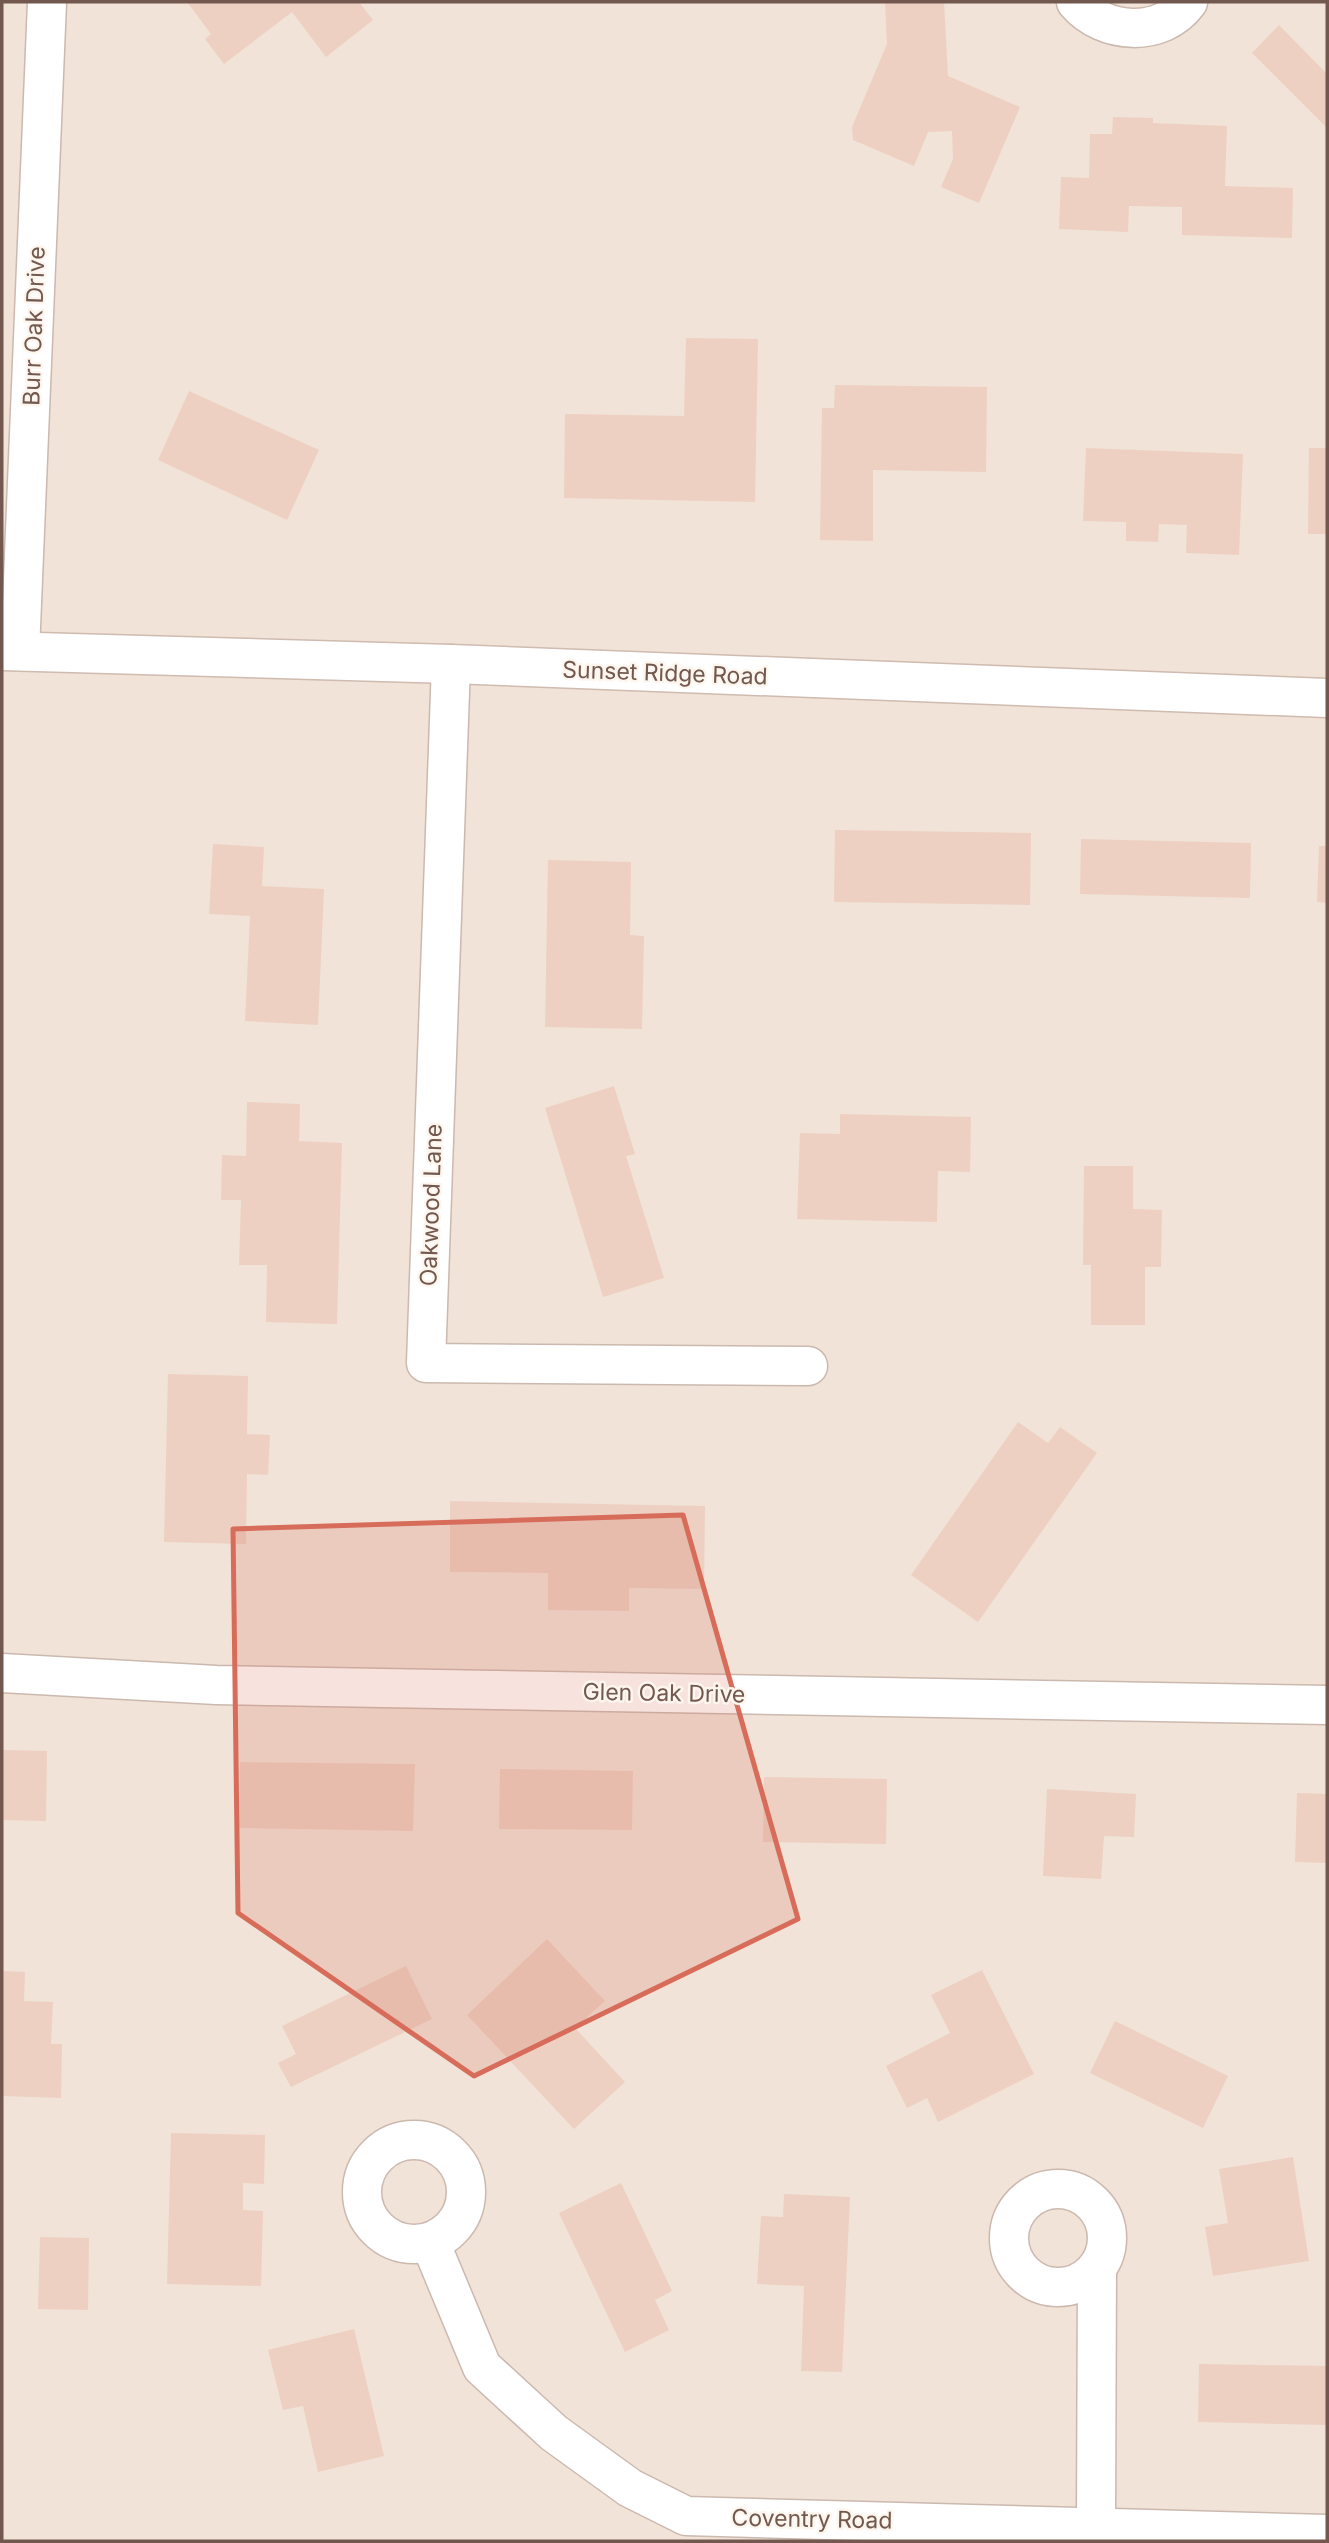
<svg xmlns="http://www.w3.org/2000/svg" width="1329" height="2543" viewBox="0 0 1329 2543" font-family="Inter,sans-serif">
<rect width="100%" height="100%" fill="#faf2e8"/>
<rect fill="#f1e3d7" x="2" y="2" width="1325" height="2539"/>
<g fill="#edd0c2">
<path d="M187,2H359L373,20L326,57L292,12L224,64L205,39L211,34Z"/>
<path d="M885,2H944L948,76L1020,107L979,203L941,187L953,159L952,131L928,132L914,166L853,140L852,127L887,44Z"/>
<path d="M1279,25L1327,74V128L1252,53Z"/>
<path d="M1113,117L1153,118V123L1227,126L1225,186L1293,188L1292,238L1182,235V207L1129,206L1128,232L1059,229L1061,177L1089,178L1090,134H1112Z"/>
<path d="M686,338L758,339L755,502L564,498L565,414L684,416Z"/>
<path d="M835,385L987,387L986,472L873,470V541L820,540L822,408H834Z"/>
<path d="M189,391L319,450L287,520L158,460Z"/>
<path d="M1086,448L1243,454L1239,555L1186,553L1187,525L1159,524L1158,542L1126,541V522L1083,521Z"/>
<path d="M1309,448H1327V534H1308Z"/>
<path d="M835,830L1031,833L1030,905L834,902Z"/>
<path d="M1081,839L1251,843L1250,898L1080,894Z"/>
<path d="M213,844L264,847L262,886L324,889L318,1025L245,1021L250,916L209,914Z"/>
<path d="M1319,846H1327V903L1317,902Z"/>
<path d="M548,860L631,862L630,935L644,936L642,1029L545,1027Z"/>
<path d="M614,1086L635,1154L626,1156L664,1278L603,1297L545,1108Z"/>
<path d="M247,1102L300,1104L299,1141L342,1143L337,1324L266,1322L267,1265H239L241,1200H221L222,1155L246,1156Z"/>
<path d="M840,1114L971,1117L970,1172L938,1171L937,1222L797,1219L800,1133L840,1134Z"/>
<path d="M1084,1166H1133V1209L1162,1210L1161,1267H1145V1325H1091V1265H1083Z"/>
<path d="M168,1374L248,1376L247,1434L270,1435L268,1475L247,1474L246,1544L164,1542Z"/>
<path d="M1018,1422L1048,1443L1060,1427L1097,1453L978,1622L911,1575Z"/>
<path d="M450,1501L705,1506L704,1589L629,1588V1611L548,1610V1573L450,1572Z"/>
<path d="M2,1750L47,1751L46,1821L2,1820Z"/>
<path d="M240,1762L415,1764L413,1831L239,1828Z"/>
<path d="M500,1769L633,1771L632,1830L499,1829Z"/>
<path d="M764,1777L887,1779L886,1844L763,1842Z"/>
<path d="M1047,1789L1136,1794L1134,1837L1104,1836L1101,1879L1043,1876Z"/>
<path d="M1297,1793L1327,1794V1863L1295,1862Z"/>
<path d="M547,1939L605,2001L575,2028L625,2082L574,2129L467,2015Z"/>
<path d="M406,1966L432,2019L291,2087L278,2063L296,2054L282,2026Z"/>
<path d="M982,1970L1034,2074L938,2122L927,2098L907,2108L886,2066L950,2033L931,1995Z"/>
<path d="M2,1971L25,1972L24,2001L53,2002L51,2044H62L61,2098L2,2096Z"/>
<path d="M1115,2021L1228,2076L1203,2128L1090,2073Z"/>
<path d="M171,2133L265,2135L264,2184L243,2183V2210L263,2211L261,2286L167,2284Z"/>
<path d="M1293,2157L1309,2261L1213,2276L1205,2227L1228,2223L1219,2169Z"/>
<path d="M621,2183L672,2291L655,2300L669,2330L625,2352L559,2213Z"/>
<path d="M784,2194L850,2197L842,2372L801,2371L804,2286L757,2284L761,2216L783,2217Z"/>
<path d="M40,2237L89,2238L88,2310L38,2309Z"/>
<path d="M354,2329L384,2456L318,2472L303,2406L283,2410L268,2350Z"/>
<path d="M1199,2364L1327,2366V2425L1198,2422Z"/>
</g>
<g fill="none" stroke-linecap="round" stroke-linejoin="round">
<defs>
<g id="street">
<path d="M1076,2C1104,35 1162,38 1188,2"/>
<path d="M20,651L47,2"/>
<path d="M451,664L426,1363L808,1366"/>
<path d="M2,1673L216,1685L1327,1705"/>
<circle cx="414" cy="2192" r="52"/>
<circle cx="1058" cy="2238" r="49"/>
<path d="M430,2242L482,2367L554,2433L630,2488L686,2516L1327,2534"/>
<path d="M1096,2525L1097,2268"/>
</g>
<path id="secondary" d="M2,651L451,664L1327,698"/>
</defs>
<use href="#street" stroke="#cbb9af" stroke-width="41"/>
<use href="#secondary" stroke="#cfbbb0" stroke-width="41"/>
<use href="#street" stroke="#fff" stroke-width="38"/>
<use href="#secondary" stroke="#fff" stroke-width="38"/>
</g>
<path fill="#d76c5a" fill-opacity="0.2" stroke="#d76c5a" stroke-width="5" stroke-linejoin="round" d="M683,1515L798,1919L474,2076L238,1913L233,1529Z"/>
<g text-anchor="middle" stroke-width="5" stroke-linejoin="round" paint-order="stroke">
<g font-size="23" fill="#72584e" stroke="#fdf6ee">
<text transform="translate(34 326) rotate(-88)" y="8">Burr Oak Drive</text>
<text transform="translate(665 673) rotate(2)" y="8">Sunset Ridge Road</text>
<text transform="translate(431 1205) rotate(-88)" y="8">Oakwood Lane</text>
<text transform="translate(664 1693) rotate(1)" y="8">Glen Oak Drive</text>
<text transform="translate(812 2519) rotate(1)" y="8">Coventry Road</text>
</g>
</g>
<rect width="1329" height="2543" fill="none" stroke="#72584e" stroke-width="7"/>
</svg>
